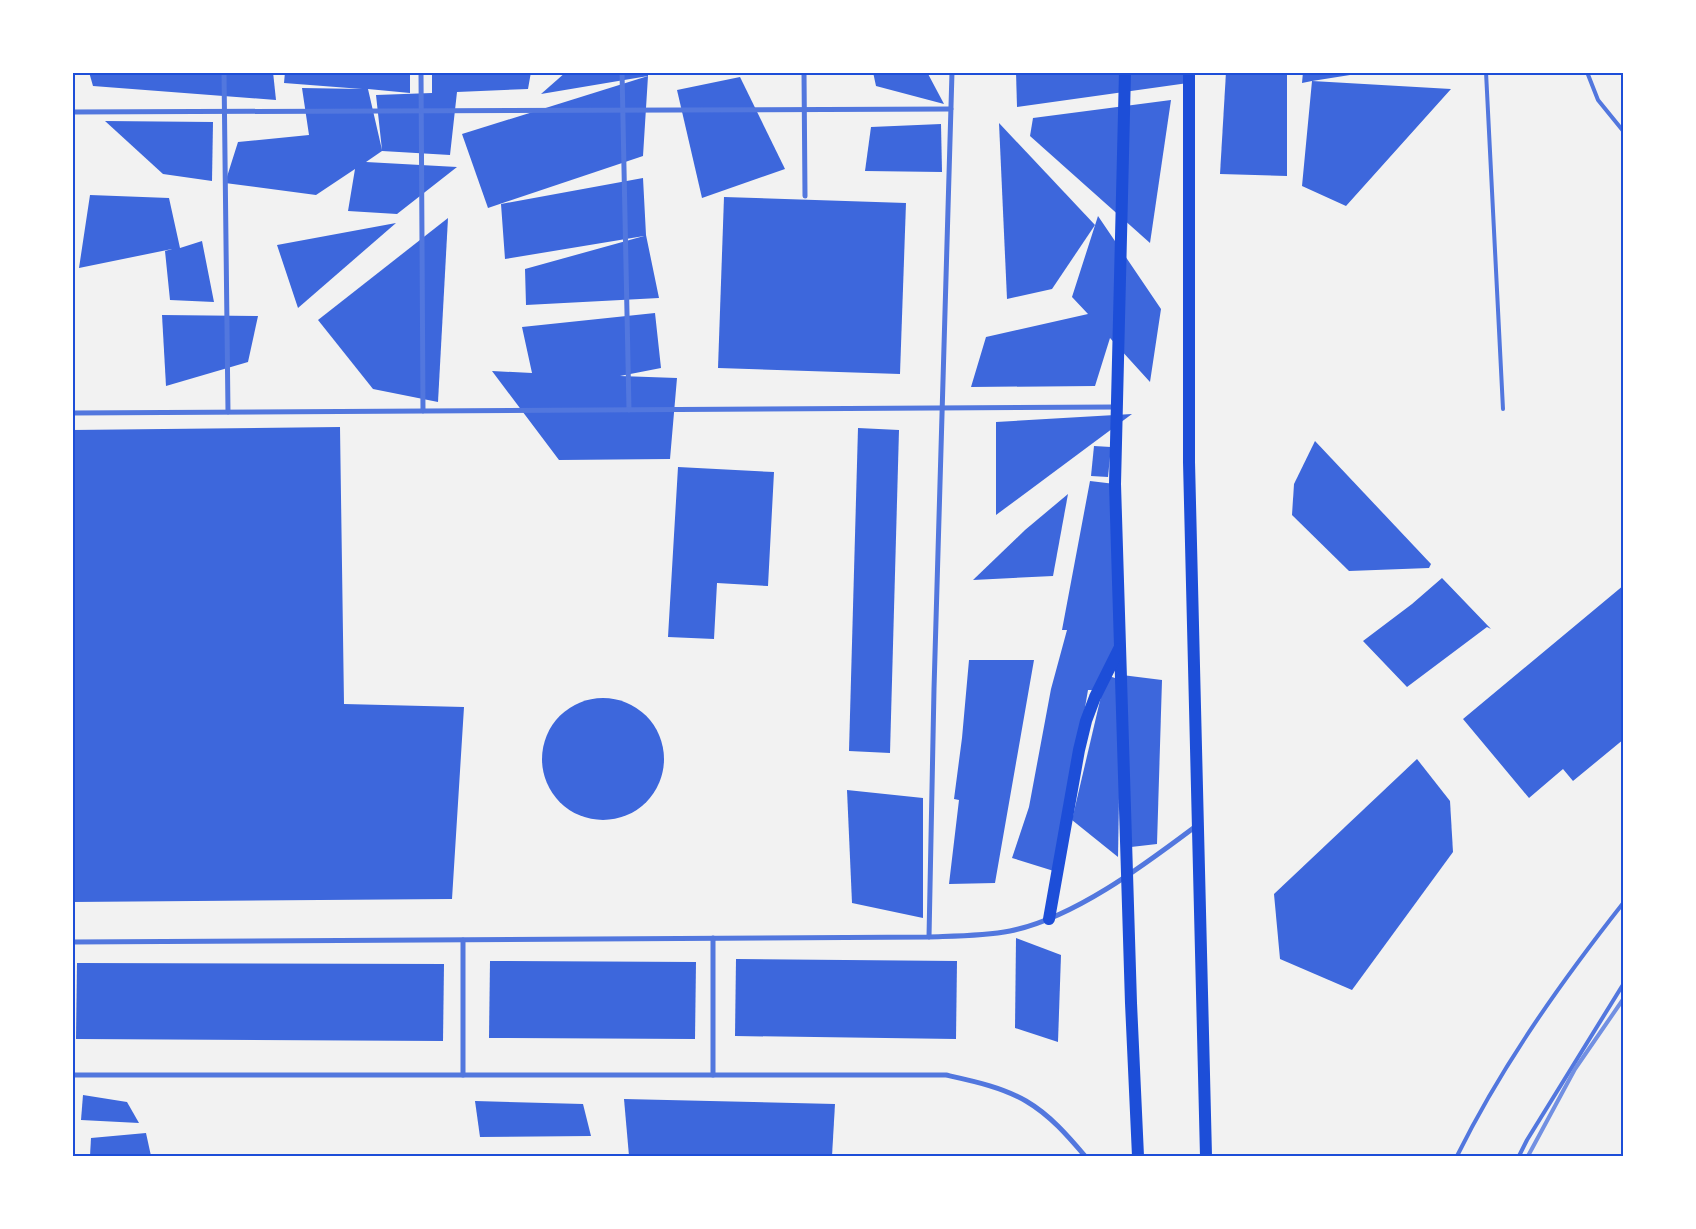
<svg xmlns="http://www.w3.org/2000/svg" width="1696" height="1229" viewBox="0 0 1696 1229" font-family="Rubik,sans-serif">
<rect width="100%" height="100%" fill="#f2f2f2"/>
<g fill="#3d67dc">
<path d="M89,72H273L276,100L93,86Z"/>
<path d="M285,72H410V93L368,89L382,150L376,95L432,93V72H531L528,89L457,92L450,155L382,151L366,162L457,167L397,214L348,211L355,169L316,195L225,183L238,142L309,135L302,88L362,89L284,83Z"/>
<path d="M566,72H648V76L541,94Z"/>
<path d="M873,72H927L944,104L876,86Z"/>
<path d="M1016,72H1188V83L1017,107Z"/>
<path d="M1226,72H1287V176L1220,174Z"/>
<path d="M1303,72H1369L1312,81L1451,89L1346,206L1302,186L1312,81L1302,83Z"/>
<path d="M648,76L643,156L488,208L462,134Z"/>
<path d="M740,77L785,169L702,198L677,90Z"/>
<path d="M1171,100L1150,243L1030,136L1033,118Z"/>
<path d="M105,121L213,122L212,181L163,174Z"/>
<path d="M999,123L1095,225L1052,289L1007,299Z"/>
<path d="M941,124L942,172L865,171L871,127Z"/>
<path d="M643,178L646,235L659,298L526,305L525,269L644,236L505,259L501,204Z"/>
<path d="M90,195L169,198L180,248L202,241L214,302L170,300L165,251L172,249L79,268Z"/>
<path d="M724,197L906,203L900,374L718,368Z"/>
<path d="M1098,216L1161,309L1150,382L1110,338L1095,386L971,387L986,337L1088,314L1072,297Z"/>
<path d="M448,218L438,402L373,389L318,320Z"/>
<path d="M396,223L298,308L277,245Z"/>
<path d="M655,313L661,368L620,376L677,378L670,459L559,460L492,371L532,373L522,327Z"/>
<path d="M162,315L258,316L248,362L166,386Z"/>
<path d="M1132,414L996,515V422Z"/>
<path d="M340,427L344,704L464,707L452,899L72,902V430Z"/>
<path d="M858,428L899,430L890,753L849,751Z"/>
<path d="M1315,441L1431,564L1429,568L1349,571L1292,515L1294,484Z"/>
<path d="M1094,446L1111,447L1108,477L1091,476Z"/>
<path d="M678,467L774,472L768,586L717,583L714,639L668,637Z"/>
<path d="M1090,481L1115,484L1121,642L1099,690H1088L1057,872L1012,858L1029,807L1051,689L1067,630H1062Z"/>
<path d="M1068,494L1053,576L973,580L1025,530Z"/>
<path d="M1442,578L1491,629L1487,627L1407,687L1363,641L1412,604Z"/>
<path d="M1624,585V739L1573,781L1563,769L1529,798L1463,719Z"/>
<path d="M969,660H1034L995,883L949,884L959,800L954,799L962,738Z"/>
<path d="M1106,675L1121,680L1118,857L1072,820Z"/>
<path d="M1122,675L1162,680L1157,844L1131,847Z"/>
<circle cx="603" cy="759" r="61"/>
<path d="M1417,759L1450,801L1453,852L1352,990L1280,959L1274,894Z"/>
<path d="M847,790L923,798V918L852,903Z"/>
<path d="M1016,938L1061,955L1058,1042L1015,1028Z"/>
<path d="M736,959L957,961L956,1039L735,1036Z"/>
<path d="M490,961L696,962L695,1039L489,1038Z"/>
<path d="M77,963L444,964L443,1041L76,1039Z"/>
<path d="M83,1095L127,1102L139,1123L81,1120Z"/>
<path d="M624,1099L835,1104L832,1156H629Z"/>
<path d="M475,1101L583,1104L591,1136L480,1137Z"/>
<path d="M146,1133L151,1156H90L91,1138Z"/>
</g>
<g fill="none" stroke-linecap="round" stroke-linejoin="round">
<g stroke="#5277de" stroke-width="4">
<path d="M1486,72L1503,409"/>
<path d="M1587,72L1598,100L1624,132"/>
<path d="M1457,1156C1502,1065 1561,982 1624,902"/>
<path d="M1519,1156L1527,1140L1624,983"/>
</g>
<g stroke="#5277de" stroke-width="5">
<path d="M224,72L228,412"/>
<path d="M421,72L423,411"/>
<path d="M622,72L629,410"/>
<path d="M804,72L805,196"/>
<path d="M72,112L951,109"/>
<path d="M72,413L1116,407"/>
<path d="M929,937L934,689L952,72"/>
<path d="M72,942L929,937C956,936 984,936 1010,931C1074,918 1144,865 1196,826"/>
<path d="M72,1075H946C973,1081 1002,1087 1026,1101C1050,1115 1068,1136 1085,1156"/>
<path d="M463,1075V940"/>
<path d="M713,1075V938"/>
</g>
<g stroke="#1d4ed8" stroke-width="12">
<path d="M1125,72L1115,484L1131,1003L1138,1156"/>
<path d="M1189,72V462L1206,1156"/>
<path d="M1049,919L1079,750L1086,721L1095,697L1119,649"/>
</g>
<path stroke="#7290e2" stroke-width="4" d="M1528,1156L1575,1069L1624,998"/>
</g>
<rect width="1696" height="1229" fill="none" stroke="#ffffff" stroke-width="148"/>
<rect x="74" y="74" width="1548" height="1081" fill="none" stroke="#1d4ed8" stroke-width="2"/>
</svg>
